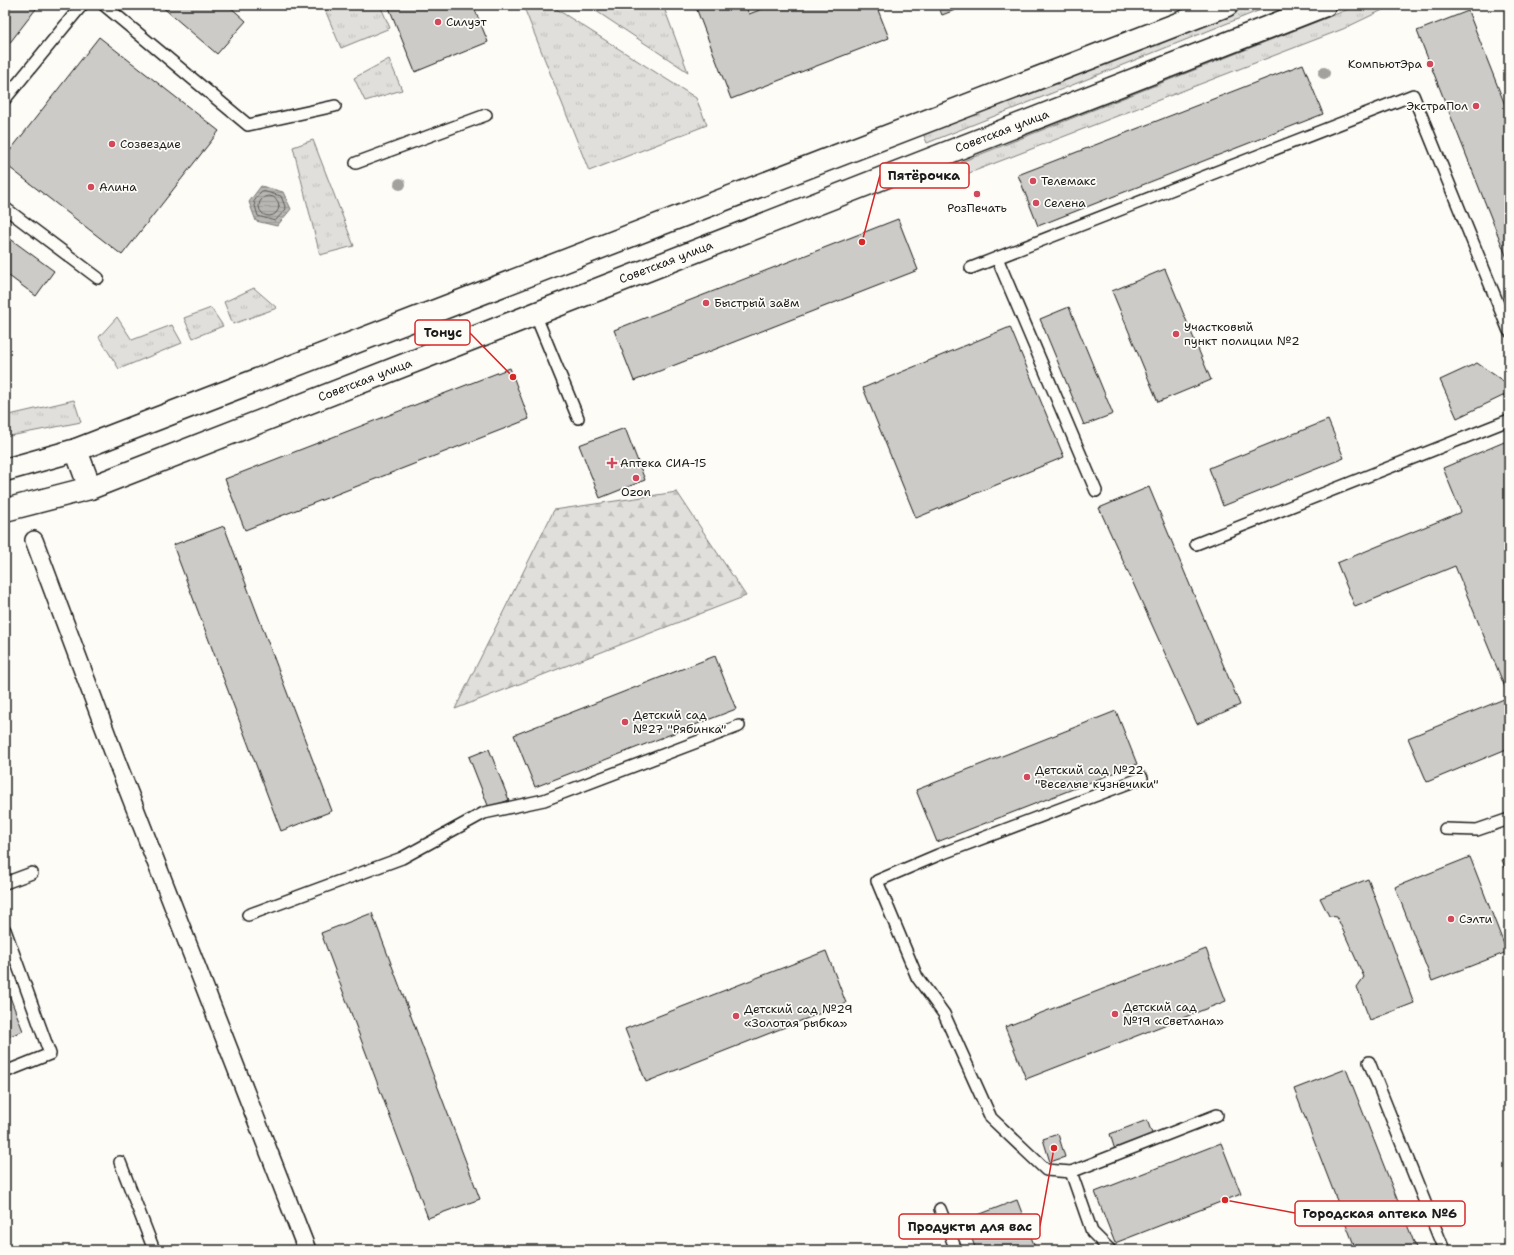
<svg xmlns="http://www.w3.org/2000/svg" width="1514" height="1255" viewBox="0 0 1514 1255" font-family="'Shantell Sans',sans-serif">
<defs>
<pattern id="grass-tufts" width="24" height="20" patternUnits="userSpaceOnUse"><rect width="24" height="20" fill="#e0dfdb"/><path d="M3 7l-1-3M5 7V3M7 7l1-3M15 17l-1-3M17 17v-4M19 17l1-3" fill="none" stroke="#c0bfbb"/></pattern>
<pattern id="forest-firs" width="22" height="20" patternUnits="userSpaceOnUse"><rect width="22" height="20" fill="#e0dfdb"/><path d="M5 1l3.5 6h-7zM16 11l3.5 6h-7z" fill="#c0bfbb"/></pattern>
<pattern id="water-rules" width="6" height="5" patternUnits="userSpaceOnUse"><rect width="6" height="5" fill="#b7b6b2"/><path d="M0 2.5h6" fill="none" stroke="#9d9c98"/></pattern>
</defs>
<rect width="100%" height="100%" fill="#fdfcf7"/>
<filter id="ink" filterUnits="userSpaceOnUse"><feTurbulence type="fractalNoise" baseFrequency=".025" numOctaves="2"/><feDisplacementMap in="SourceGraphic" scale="8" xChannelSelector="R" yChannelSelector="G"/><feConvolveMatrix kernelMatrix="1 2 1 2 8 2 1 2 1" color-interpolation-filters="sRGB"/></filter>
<g filter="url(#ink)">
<g fill="url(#grass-tufts)" stroke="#7e7e7c">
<path d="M323,5H380L390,28L341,48Z"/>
<path d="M523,5H550L696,98L707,125L589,171Z"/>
<path d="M587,5H663L688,72Z"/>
<path d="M1245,5H1273L927,143L923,133Z"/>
<path d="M1359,5H1393L1343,29L964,175L961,162Z"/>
<path d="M389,59L402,90L365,101L354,78Z"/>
<path d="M313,140L354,246L320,255L293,147Z"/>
<path d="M254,288L277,308L233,324L224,302Z"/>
<path d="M211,308L223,326L193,338L184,318Z"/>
<path d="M117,317L132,340L172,325L182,343L119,369L99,337Z"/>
<path d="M74,400L81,422L5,437V416Z"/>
</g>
<path fill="url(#forest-firs)" stroke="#7e7e7c" d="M677,492L746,596L455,709L554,510Z"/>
<path fill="url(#water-rules)" stroke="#797876" d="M261,186L283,192L291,209L277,226L256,221L249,202Z"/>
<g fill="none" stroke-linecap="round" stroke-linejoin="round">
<g stroke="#5a5a58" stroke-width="1">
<path d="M262,191L281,196L286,209L275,221L258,216L254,202Z"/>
<circle cx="269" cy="206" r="10"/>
</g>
</g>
<g fill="#cccbc8" stroke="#1c1c1c">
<path d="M5,5H39L5,49Z"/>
<path d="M160,5H228L246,21L217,54Z"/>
<path d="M388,5H473L488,42L415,72Z"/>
<path d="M695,5H745L749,14L773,5H876L889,38L731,99Z"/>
<path d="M938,5H968L942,15Z"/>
<path d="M1468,11L1509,115V263L1417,31Z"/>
<path d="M99,37L219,131L122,255L5,164V157Z"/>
<path d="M1303,64L1323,114L1038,226L1018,175Z"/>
<path d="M898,219L918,270L634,381L614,330Z"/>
<path d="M5,235L54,271L36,296L5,273Z"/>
<path d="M1165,269L1211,380L1158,402L1112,291Z"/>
<path d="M1069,307L1113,414L1084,425L1040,319Z"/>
<path d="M1010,327L1064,457L916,518L863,388Z"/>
<path d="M1477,363L1509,385V393L1457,418L1440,380Z"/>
<path d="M510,368L529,419L245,530L225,479Z"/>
<path d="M1328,420L1344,458L1223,506L1209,468Z"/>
<path d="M625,428L645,480L600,498L579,445Z"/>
<path d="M1509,440V500L1507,501L1509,506V748L1427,782L1408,738L1509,697L1455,566L1355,607L1337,563L1461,512L1443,468Z"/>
<path d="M1149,487L1240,705L1197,724L1099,508Z"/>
<path d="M224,526L332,811L281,831L173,545Z"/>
<path d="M715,656L736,709L535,787L514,735Z"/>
<path d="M1116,711L1137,764L937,842L916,790Z"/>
<path d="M489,749L509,800L489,808L469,757Z"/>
<path d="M1470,857L1507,952L1432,981L1395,887Z"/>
<path d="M1509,858V877L1502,860Z"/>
<path d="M1368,879L1414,1003L1370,1020L1357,987L1364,977L1337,917L1329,916L1320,898Z"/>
<path d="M372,913L480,1199L428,1218L321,933Z"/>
<path d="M1206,949L1226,1001L1026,1079L1005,1027Z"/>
<path d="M826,951L846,1003L646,1082L625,1029Z"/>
<path d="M5,984L23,1031L5,1038Z"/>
<path d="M1346,1069L1417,1250H1356L1294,1089Z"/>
<path d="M1147,1120L1153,1136L1115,1150L1110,1134Z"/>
<path d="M1058,1134L1065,1157L1050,1162L1043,1139Z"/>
<path d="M1221,1143L1241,1194L1115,1243L1095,1192Z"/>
<path d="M1017,1200L1036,1250H976L965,1220Z"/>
</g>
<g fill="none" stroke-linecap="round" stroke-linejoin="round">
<defs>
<g id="service">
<path d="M104,5L248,125L335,106"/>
<path d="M5,99L82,5"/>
<path d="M356,163L486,115"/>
<path d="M5,208L98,278"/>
<path d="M997,258L1096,491"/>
<path d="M971,268L1413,95L1509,331"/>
<path d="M535,314L578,418"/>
<path d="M1196,544L1509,420"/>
<path d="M1445,829L1477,830L1509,819"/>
<path d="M5,883L32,873"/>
<path d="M248,915L402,858L484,813L544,800L739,726"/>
<path d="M5,930L50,1054L5,1072"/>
<path d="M1369,1062L1444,1250"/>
<path d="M120,1162L154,1250"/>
<path d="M1071,1172L1046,1170L991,1118L944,1014L917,977L877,881L938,855L1142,778"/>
<path d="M940,1209L956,1250"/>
<path d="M1110,1250L1092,1232L1071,1172L1217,1115"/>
</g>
<path id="pedestrian" d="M34,540L117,762L307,1250"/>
<g id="secondary">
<path d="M76,450L90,488"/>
<path d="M5,470L76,450L1227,5"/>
<path d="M5,510L90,488L1325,5"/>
</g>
</defs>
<use href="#service" stroke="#1c1c1c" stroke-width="14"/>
<use href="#pedestrian" stroke="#1c1c1c" stroke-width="20"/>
<use href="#secondary" stroke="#1c1c1c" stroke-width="25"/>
<use href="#service" stroke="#fdfcf7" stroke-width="11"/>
<use href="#pedestrian" stroke="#fdfcf7" stroke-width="17"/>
<use href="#secondary" stroke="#fdfcf7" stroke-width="22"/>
</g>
<g fill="#a2a19e">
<circle cx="1324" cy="73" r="6"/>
<circle cx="400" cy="184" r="6"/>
</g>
</g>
<g fill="#d1495b" stroke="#fdfcf7" stroke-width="1.5">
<circle cx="438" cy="22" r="4"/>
<circle cx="1430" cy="64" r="4"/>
<circle cx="1476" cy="106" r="4"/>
<circle cx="112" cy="144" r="4"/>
<circle cx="1033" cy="181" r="4"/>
<circle cx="91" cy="187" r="4"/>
<circle cx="977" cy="194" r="4"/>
<circle cx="1036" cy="203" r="4"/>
<circle cx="706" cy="303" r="4"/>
<circle cx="1176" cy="334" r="4"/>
<path d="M610 457h4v4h4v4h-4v4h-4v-4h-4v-4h4z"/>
<circle cx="636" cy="478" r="4"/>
<circle cx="625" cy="722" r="4"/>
<circle cx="1027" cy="777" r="4"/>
<circle cx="1451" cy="919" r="4"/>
<circle cx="1115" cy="1014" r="4"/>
<circle cx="736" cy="1016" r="4"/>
</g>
<g text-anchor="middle" stroke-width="3.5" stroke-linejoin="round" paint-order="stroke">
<g font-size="12" fill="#1c1c1c" stroke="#fdfcf7" text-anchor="start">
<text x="446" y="26">Силуэт</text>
<text x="1422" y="68" text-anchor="end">КомпьютЭра</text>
<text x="1468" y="110" text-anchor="end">ЭкстраПол</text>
<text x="120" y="148">Созвездие</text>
<text x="1041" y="185">Телемакс</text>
<text x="99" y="191">Алина</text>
<text x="1044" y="207">Селена</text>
<text x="977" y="212" text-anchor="middle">РозПечать</text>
<text x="714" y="307">Быстрый заём</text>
<text x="1184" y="331">Участковый<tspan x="1184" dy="14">пункт полиции №2</tspan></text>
<text x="620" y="467">Аптека СИА-15</text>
<text x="636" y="496" text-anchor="middle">Ozon</text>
<text x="633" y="719">Детский сад<tspan x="633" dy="14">№27 "Рябинка"</tspan></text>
<text x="1035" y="774">Детский сад №22<tspan x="1035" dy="14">"Веселые кузнечики"</tspan></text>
<text x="1459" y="923">Сэлти</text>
<text x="1123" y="1011">Детский сад<tspan x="1123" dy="14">№19 «Светлана»</tspan></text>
<text x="744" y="1013">Детский сад №29<tspan x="744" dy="14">«Золотая рыбка»</tspan></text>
</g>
<g font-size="12" fill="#1c1c1c" stroke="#fdfcf7">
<text transform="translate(1002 131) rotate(-21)" y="4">Советская улица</text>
<text transform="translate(666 262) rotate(-21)" y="4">Советская улица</text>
<text transform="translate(365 380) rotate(-21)" y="4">Советская улица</text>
</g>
</g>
<path fill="none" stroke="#d62828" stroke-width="1.5" d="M862 242L880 175M513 377L470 333M1225 1200L1295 1213M1054 1148L1040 1226"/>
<g fill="#d62828" stroke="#fdfcf7" stroke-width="1.5">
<circle cx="862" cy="242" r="4"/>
<circle cx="513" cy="377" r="4"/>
<circle cx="1225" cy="1200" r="4"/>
<circle cx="1054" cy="1148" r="4"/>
</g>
<g fill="#fdfcf7" stroke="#d62828" stroke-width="1.5">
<rect x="880" y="163" width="89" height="25" rx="4"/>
<rect x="415" y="320" width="55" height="25" rx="4"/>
<rect x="1295" y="1201" width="170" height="25" rx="4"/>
<rect x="899" y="1214" width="141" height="25" rx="4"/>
</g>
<g font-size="13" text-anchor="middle" font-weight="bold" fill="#1c1c1c">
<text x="924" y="180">Пятёрочка</text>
<text x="443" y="337">Тонус</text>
<text x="1380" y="1218">Городская аптека №6</text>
<text x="970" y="1231">Продукты для вас</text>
</g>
<rect width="1514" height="1255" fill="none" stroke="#fdfcf7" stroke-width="20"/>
<rect x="10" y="10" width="1494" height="1235" fill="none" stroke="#1c1c1c" stroke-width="1.5" filter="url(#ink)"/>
</svg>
